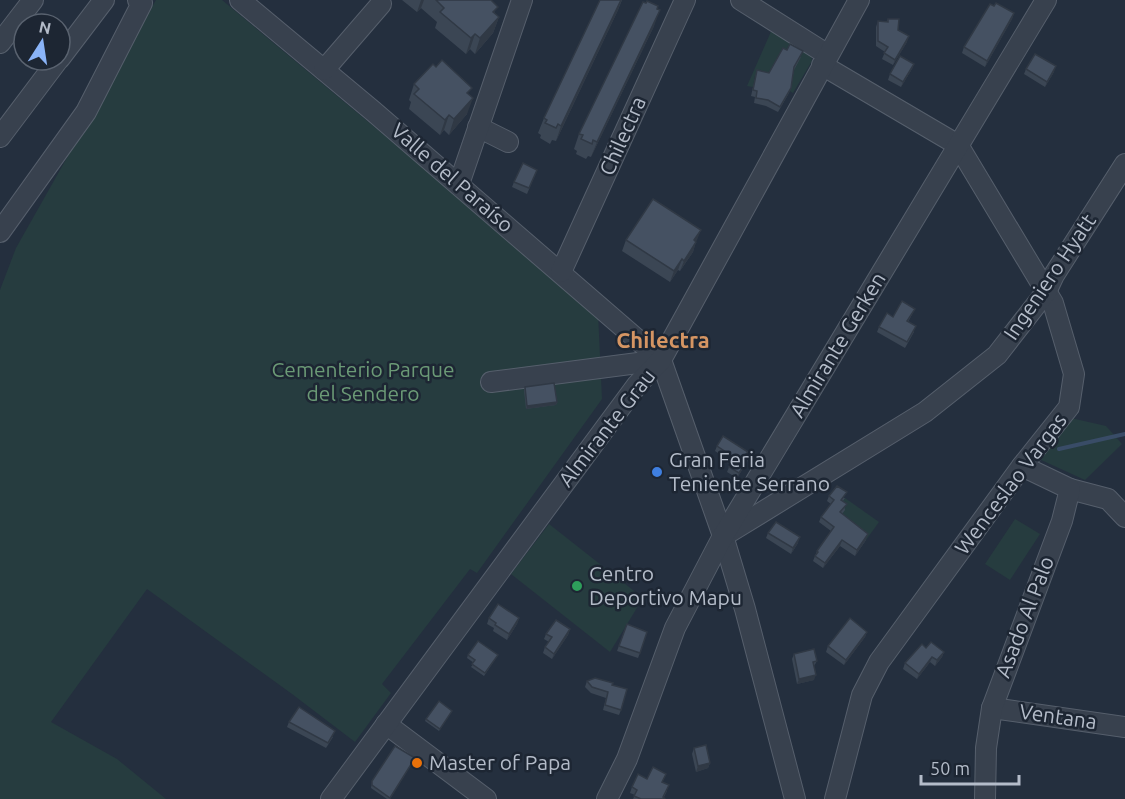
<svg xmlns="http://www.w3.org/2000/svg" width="1125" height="799" viewBox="0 0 1125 799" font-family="Ubuntu,sans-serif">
<rect width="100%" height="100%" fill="#242f3e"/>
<g fill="#263c3f">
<path d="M156,0H222L598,313L602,399L477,573L470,569L382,684L391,693L355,742L292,694L147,589L51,722L117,759L166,799H0V290L16,248Z"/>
<path d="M773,27L811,53L812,61L793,93L767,78L755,76L753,87L747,86Z"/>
<path d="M1071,418L1106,426L1122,444L1085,480L1039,459Z"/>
<path d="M845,498L879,522L866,540L832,532L839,505Z"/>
<path d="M1015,519L1040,534L1010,580L985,564Z"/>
<path d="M549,524L643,598L610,652L511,574Z"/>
</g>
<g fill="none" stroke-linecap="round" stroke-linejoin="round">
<path stroke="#394c67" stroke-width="4" d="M1059,449L1125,434"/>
<defs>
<g id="minor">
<path d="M240,0L373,111L661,360L723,536L745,609L795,799"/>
<path d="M741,0L828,55"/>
<path d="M0,43L33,0"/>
<path d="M60,58L104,0"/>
<path d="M822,65L958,145L1053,303L1074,374L1069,407L1022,466L879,662L862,695L835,799"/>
<path d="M324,70L381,4"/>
<path d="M478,127L508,142"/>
<path d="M0,137L58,60"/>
<path d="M459,184L522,0"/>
<path d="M0,232L86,112L142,3L138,0"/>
<path d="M561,272L685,0"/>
<path d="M491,382L661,360"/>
<path d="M1070,489L1108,499L1125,517"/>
<path d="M725,535L925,412L997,355L1046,292L1054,275L1125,164"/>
<path d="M992,708L1125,727"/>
<path d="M386,724L486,799"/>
<path d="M331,799L637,385L661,360L859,0"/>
<path d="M607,799L627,759L675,628L723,536L1046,0"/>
<path d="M985,799L986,748L992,708L1062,521L1070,489L1022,466"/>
</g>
</defs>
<use href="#minor" stroke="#565f6c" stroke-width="22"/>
<use href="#minor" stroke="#38414e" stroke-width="20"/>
</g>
<g fill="#3b4654">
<path d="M402,0H491L495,14L499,17L493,33L475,54L470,49L466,54L435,28L437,22L421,8L417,12Z"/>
<path d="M600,0H622L618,10L556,141L552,140L550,144L540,138L541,135L538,133L544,118Z"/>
<path d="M994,6L1014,13L1012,19L985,67L962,53L964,47Z"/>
<path d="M657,9L654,26L591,157L588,156L586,159L576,154L577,151L574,149L579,134Z"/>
<path d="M888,19L898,30L907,42L893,65L882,59L885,52L876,46V27L878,21L886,22Z"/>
<path d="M801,57L794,70L789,93L778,112L766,106L754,103L755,97L751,96L757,70L769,73Z"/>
<path d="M914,64L912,69L901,87L888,80L890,74Z"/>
<path d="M1026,69L1054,72L1045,87L1024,74Z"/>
<path d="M414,84L469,95L467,114L449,135L444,130L440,135L409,109L411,102L409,100Z"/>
<path d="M535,175L527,194L512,187L514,182Z"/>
<path d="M626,240L696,241L693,252L680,271L678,270L670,282L622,251Z"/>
<path d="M915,309L908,322L914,332L905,348L877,332L879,327L893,317Z"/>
<path d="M525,387L557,402L556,405L526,409L524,390Z"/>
<path d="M717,446L747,455L749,457L747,462L737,478L727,472L730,465L726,462L727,459L715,451Z"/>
<path d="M829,496L845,498L843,501L845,510L842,514L866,540L855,556L840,546L823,568L813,561L817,551L831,531L819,522L821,517L831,504L827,501Z"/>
<path d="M768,533L798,543L791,554L766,538Z"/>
<path d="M489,618H519L517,624L507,640L493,631L494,628L487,624Z"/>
<path d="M627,624L640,653L638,658L617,651Z"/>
<path d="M570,629L568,635L552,659L543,653L545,647L549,642L544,639L546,634Z"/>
<path d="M867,632L865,637L844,665L826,652L828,646Z"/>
<path d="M926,648L944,652L942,657L935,666L930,662L917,679L903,669L905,663Z"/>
<path d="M794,654L817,661L814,666V680L797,684L792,659Z"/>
<path d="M468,655H498L484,676L471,667L474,663L467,658Z"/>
<path d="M587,681L612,685L621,710L619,715L603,710L606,698L591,693L585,687Z"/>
<path d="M452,711L439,731L425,721L426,719Z"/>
<path d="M289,722L333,737L326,748L287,727Z"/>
<path d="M694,748L710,763L708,768L696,772L692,754Z"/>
<path d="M414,760L390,799H387L371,788L372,781Z"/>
<path d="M647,779L662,782L667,791L664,797L665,799H633L635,795L630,793L632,787Z"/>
</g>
<g fill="#303945">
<path d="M421,0H424L421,8L417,12Z"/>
<path d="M621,0L618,10L556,141L561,126Z"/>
<path d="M660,10L654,26L591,157L597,142Z"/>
<path d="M1014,13L1012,19L985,67L987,61Z"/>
<path d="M499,17L493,33L475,54L480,38Z"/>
<path d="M475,34L470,49L466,54L471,38Z"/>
<path d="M909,36L907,42L893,65L895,60Z"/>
<path d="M914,64L912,69L901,87L903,82Z"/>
<path d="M1056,66L1054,72L1045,87L1047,82Z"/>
<path d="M473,98L467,114L449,135L454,119Z"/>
<path d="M449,115L444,130L440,135L445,120Z"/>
<path d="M701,230L697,240L690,251L694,240Z"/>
<path d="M696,242L693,252L680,271L684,261Z"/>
<path d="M682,259L678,270L670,282L674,271Z"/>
<path d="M557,402L556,405L526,409L527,406Z"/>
<path d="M749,457L747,462L737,478L739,473Z"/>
<path d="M868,534L866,540L855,556L857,550Z"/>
<path d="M800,537L798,543L791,554L793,548Z"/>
<path d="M842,540L840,546L823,568L825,563Z"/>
<path d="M519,618L517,624L507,640L509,634Z"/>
<path d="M570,629L568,635L552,659L554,654Z"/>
<path d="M867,632L865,637L844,665L846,660Z"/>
<path d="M944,652L942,657L935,666L937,660Z"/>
<path d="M932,657L930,662L917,679L919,674Z"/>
<path d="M816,675L814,680L797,684L799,679Z"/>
<path d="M710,763L708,768L696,772L698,766Z"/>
</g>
<g fill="#455162" stroke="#303945" stroke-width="1.5">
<path d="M436,0H491L498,7L493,12L499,17L480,38L475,34L471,38L440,12L444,8Z"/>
<path d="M600,0H621L561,126L558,124L556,128L545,123L547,120L544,118Z"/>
<path d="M647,1L658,6L657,9L660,10L597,142L593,140L592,144L581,139L583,135L579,134L643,2L646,3Z"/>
<path d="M996,3L1014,13L987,61L964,47L990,4L994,6Z"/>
<path d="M888,19H899L898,30L909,36L895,60L884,53L888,47L878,41V21L888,22Z"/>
<path d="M790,44L803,51L794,67L791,88L780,107L768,100L756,98L757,91L753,90L757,70L769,73L783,48L787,50Z"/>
<path d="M1035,54L1056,66L1047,82L1026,69Z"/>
<path d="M900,56L914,64L903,82L890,74Z"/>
<path d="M442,60L472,88L467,93L473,98L454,119L449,115L445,120L414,94L419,89L414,84L433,64L436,67Z"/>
<path d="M523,163L537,170L529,188L514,182Z"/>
<path d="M653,199L701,230L694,240L696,242L684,261L682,259L674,271L626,240Z"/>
<path d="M902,301L915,309L907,321L916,326L907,342L879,327L887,313L893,317Z"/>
<path d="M554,383L557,402L527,406L525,387Z"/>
<path d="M723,436L748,452L746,454L749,457L739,473L729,467L733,460L728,456L729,454L717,446Z"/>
<path d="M837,486L847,492L841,500L847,504L840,512L868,534L857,550L842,540L825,563L815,556L818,552L817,551L834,527L821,517L834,500L829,496Z"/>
<path d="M776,522L800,537L793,548L768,533Z"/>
<path d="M498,604L519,618L509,634L495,625L496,623L489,618Z"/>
<path d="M850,618L867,632L846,660L828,646Z"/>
<path d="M556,620L570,629L554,654L545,647L552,637L546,634Z"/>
<path d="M627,624L647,632L640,653L619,646Z"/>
<path d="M478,641L498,655L485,673L472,664L475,660L468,655Z"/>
<path d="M931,642L944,652L937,660L932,657L919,674L905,663L922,644L926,648Z"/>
<path d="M814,649L817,661L813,662L816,675L799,679L794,654Z"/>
<path d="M595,678L613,683L612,685L627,689L621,710L605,705L608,692L592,687L587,681Z"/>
<path d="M439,701L452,711L440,729L426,719Z"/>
<path d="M299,707L335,731L328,743L289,722Z"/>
<path d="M706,745L710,763L698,766L694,748Z"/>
<path d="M395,746L415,758L390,798L372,785V781Z"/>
<path d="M653,767L666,774L662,782L669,785L663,797L665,799H641L634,796L637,790L632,787L638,774L647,779Z"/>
</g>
<circle fill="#3f7fe0" stroke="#1d2633" stroke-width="2" cx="657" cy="472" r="6"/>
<circle fill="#2e9e5b" stroke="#1d2633" stroke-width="2" cx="577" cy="586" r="6"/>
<circle fill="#e8710a" stroke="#1d2633" stroke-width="2" cx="417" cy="763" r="6"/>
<g text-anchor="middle" stroke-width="5" stroke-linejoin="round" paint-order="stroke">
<g font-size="21" fill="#b4bcc9" stroke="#1d2633">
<text transform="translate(623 136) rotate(-66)" y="7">Chilectra</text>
<text transform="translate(452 178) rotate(41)" y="7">Valle del Paraíso</text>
<text transform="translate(1050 277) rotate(-56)" y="7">Ingeniero Hyatt</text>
<text transform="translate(838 345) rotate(-59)" y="7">Almirante Gerken</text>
<text transform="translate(607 428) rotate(-52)" y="7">Almirante Grau</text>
<text transform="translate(1011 484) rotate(-53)" y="7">Wenceslao Vargas</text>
<text transform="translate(1025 617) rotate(-69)" y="7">Asado Al Palo</text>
<text transform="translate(1058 717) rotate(8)" y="7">Ventana</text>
</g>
<g font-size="21" fill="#6b9a76" stroke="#1d2633">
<text x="363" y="377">Cementerio Parque<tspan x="363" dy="24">del Sendero</tspan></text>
</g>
<g font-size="21" fill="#b4bcc9" stroke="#1d2633" text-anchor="start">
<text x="669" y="467">Gran Feria<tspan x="669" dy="24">Teniente Serrano</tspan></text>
<text x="589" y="581">Centro<tspan x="589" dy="24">Deportivo Mapu</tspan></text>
<text x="429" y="770">Master of Papa</text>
</g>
<g font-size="22" font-weight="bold" fill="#d59563" stroke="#1d2633">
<text x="663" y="348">Chilectra</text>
</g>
</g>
<g transform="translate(42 42) rotate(12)"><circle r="28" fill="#1d2633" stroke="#59626f" stroke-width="1.5"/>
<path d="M0-4.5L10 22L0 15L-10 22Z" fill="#8ab4f8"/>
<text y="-9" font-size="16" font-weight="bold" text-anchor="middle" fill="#b4bcc9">N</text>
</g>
<path d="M921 775v9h98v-9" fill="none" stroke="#b4bcc9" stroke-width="3"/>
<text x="930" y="775" font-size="18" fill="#b4bcc9" stroke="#1d2633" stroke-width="4.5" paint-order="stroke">50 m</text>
</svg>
